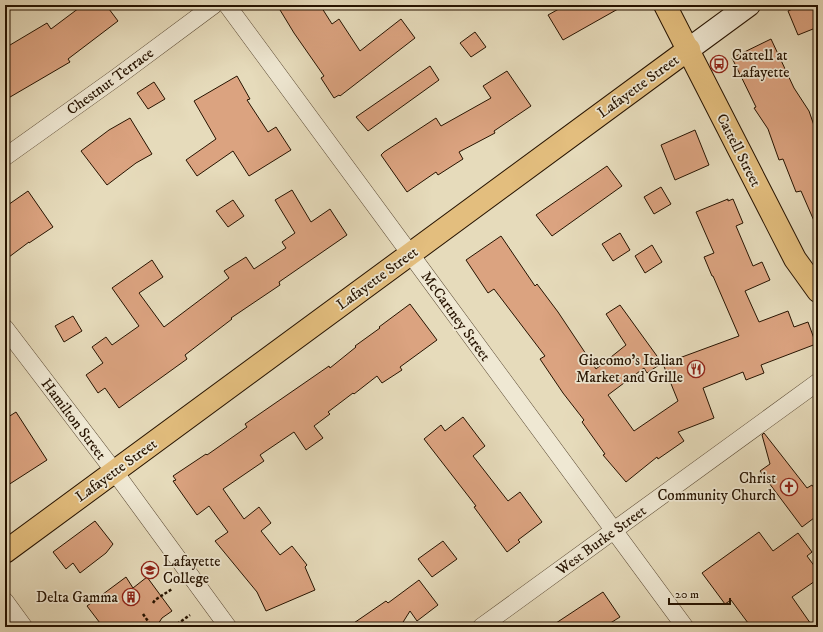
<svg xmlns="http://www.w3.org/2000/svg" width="823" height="632" viewBox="0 0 823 632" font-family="'IM FELL DW Pica',serif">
<rect width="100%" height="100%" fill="#e6dbbb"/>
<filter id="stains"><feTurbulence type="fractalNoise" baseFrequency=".005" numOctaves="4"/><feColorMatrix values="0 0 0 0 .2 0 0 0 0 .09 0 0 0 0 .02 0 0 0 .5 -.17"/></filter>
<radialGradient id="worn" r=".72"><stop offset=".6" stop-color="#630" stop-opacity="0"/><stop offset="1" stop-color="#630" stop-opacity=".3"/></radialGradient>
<g fill="#dba380" stroke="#261300">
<path d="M83,5H106L118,21L68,59L70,62L5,100V48L47,23L51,29Z"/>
<path d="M277,5H320L332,24L339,19L360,51L401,19L415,38L340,96L339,95L334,98L321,78L324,76L294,33Z"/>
<path d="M566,5H625L563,40L548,15Z"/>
<path d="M801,5H818V27L798,35L788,11Z"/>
<path d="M475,32L486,47L471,57L460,43Z"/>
<path d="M771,39L794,88L809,111L818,137V230L801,191L796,192L783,159L779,160L768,129L754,108L756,107L732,58Z"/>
<path d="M430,66L439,80L368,131L356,117Z"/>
<path d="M507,71L531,106L494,131L495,133L459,152L463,159L438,175L436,172L407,192L381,155L384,152L436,118L441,126L491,98L483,86Z"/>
<path d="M237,76L250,99L247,100L268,132L276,127L291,150L249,176L233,151L197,176L186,160L216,139L194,101Z"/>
<path d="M154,82L165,99L148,109L137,93Z"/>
<path d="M130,118L152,154L136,163L107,185L81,151L109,130Z"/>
<path d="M695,130L709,165L675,180L661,145Z"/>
<path d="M607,166L622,186L552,236L536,215Z"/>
<path d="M661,187L671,204L654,214L644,197Z"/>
<path d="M292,190L311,222L330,209L347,235L279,282L280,285L231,318L232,319L185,355L187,359L119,408L105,388L98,393L86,375L103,363L92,347L106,337L112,345L139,326L112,288L152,260L163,277L139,293L164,327L229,278L224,271L246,257L254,269L286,248L282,242L295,233L275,200Z"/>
<path d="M28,191L53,227L29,243V242L5,260V207Z"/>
<path d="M728,199V201L733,199L743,223L736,226L753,266L762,262L770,280L745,291L759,322L788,311L794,327L808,322L816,344L761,365L764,373L746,380L743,372L703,388L714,418L678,432L684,441L658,459L657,457L626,482L603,455L605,454L582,422L584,420L563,393L540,359L545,356L494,289L488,293L466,260L501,236L535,286L537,284L558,312L596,369L626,345L606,314L620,305L662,363L647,373L644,368L608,395L634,431L678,401L663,364L739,336L713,276H712L704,257L714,253L696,212Z"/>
<path d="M233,200L244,216L228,227L216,211Z"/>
<path d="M620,233L630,250L613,261L602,244Z"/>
<path d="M652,245L662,262L645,273L635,256Z"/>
<path d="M410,304L437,340L400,367L402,370L382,383L377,376L354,394L353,393L328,412L330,414L314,426L323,438L306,450L294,432L260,455L264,461L223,489L244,519L259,507L271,523L261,531L280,555L292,546L307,565L305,567L315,590L266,611L257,592L215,541L228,532L209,506L197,515L173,481L176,480L173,476L206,454L207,455L247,427L245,424L329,366L330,368L356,347L355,346L380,328L379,327Z"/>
<path d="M73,316L82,331L64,342L55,326Z"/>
<path d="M16,412L47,460L5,487V419Z"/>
<path d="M463,417L485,446L473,456L508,501L520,492L542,522L518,540L520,542L507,552L474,507L476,506L424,439L441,425L445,431Z"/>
<path d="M764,433L807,488L812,485L818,494V515L802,527L760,471L770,464L762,435Z"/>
<path d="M95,521L113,544L106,553L80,573L73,563L66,569L53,552Z"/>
<path d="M759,532L773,551L798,533L812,552L807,556L818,571V579L792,597L813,627H751L731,600L725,604L702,573Z"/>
<path d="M443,541L457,559L432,577L418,559Z"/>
<path d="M126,577L133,588L147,577L172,611L162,618L156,627H103L87,606Z"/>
<path d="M419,580L438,605L417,621L410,611L400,627H348L386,601L388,603Z"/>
<path d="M603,592L620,617L604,627H550Z"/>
</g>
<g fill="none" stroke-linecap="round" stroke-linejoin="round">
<defs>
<g id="street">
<path d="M227,5L685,627"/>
<path d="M5,157L117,77L214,5"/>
<path d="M5,328L114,471L228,627"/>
<path d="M5,601L24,627"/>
<path d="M481,627L818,382"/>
</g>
<path id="secondary" d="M689,49L749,5"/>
<g id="primary">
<path d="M665,5L795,259L818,291"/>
<path d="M5,552L689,49"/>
</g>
</defs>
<use href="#street" stroke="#56452f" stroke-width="18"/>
<use href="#secondary" stroke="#261300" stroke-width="24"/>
<use href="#primary" stroke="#261300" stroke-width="24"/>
<g stroke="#261300" stroke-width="2.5" stroke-dasharray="3 2" stroke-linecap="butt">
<path d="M153,603L155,600L172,589"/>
<path d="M143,614L152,627"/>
<path d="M173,627L190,615"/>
</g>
<use href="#street" stroke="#efe8d3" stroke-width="17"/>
<use href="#secondary" stroke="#efe8d3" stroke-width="22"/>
<use href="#primary" stroke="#e3be7e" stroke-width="22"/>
</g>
<defs>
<symbol id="bus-ring" viewBox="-11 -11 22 22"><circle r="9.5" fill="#efe8d3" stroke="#8f2418" stroke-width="1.5"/><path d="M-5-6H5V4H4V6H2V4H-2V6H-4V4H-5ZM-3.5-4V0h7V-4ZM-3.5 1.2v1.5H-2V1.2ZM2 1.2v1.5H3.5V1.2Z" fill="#8f2418"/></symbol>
<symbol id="restaurant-ring" viewBox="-11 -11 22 22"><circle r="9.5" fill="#efe8d3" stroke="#8f2418" stroke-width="1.5"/><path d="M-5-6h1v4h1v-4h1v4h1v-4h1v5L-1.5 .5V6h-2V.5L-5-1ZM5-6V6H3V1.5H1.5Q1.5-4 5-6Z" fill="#8f2418"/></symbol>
<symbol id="church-ring" viewBox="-11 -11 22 22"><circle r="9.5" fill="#efe8d3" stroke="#8f2418" stroke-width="1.5"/><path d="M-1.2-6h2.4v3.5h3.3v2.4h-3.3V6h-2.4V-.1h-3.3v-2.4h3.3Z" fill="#8f2418"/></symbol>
<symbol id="university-ring" viewBox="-11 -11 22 22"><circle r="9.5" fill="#efe8d3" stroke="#8f2418" stroke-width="1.5"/><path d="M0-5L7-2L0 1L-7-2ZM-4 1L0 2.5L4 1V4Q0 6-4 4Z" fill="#8f2418"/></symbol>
<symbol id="building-ring" viewBox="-11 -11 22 22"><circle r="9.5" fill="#efe8d3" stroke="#8f2418" stroke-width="1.5"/><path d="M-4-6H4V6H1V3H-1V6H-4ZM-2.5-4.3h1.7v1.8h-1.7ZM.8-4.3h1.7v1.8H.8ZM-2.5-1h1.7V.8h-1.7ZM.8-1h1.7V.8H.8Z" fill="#8f2418"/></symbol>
</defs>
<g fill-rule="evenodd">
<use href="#bus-ring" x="709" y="54" width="20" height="20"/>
<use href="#restaurant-ring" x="686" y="359" width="20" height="20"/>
<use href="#church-ring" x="779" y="477" width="20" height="20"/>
<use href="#university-ring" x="140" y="560" width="20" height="20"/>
<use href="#building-ring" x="121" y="587" width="20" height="20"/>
</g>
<g text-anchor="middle" stroke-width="3.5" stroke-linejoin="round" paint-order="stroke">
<g font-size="15" fill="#261300" stroke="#efe8d3" text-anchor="end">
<text x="732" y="60" text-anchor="start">Cattell at<tspan x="732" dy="17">Lafayette</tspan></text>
<text x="683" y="365">Giacomo's Italian<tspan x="683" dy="17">Market and Grille</tspan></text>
<text x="776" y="483">Christ<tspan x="776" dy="17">Community Church</tspan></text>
<text x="163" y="566" text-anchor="start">Lafayette<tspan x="163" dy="17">College</tspan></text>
<text x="118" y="602">Delta Gamma</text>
</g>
<g font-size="15" fill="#261300" stroke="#efe8d3">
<text transform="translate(110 81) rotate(-36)" y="5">Chestnut Terrace</text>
<text transform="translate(638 86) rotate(-36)" y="5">Lafayette Street</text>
<text transform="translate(739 150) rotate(63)" y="5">Cattell Street</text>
<text transform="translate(377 278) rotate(-36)" y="5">Lafayette Street</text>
<text transform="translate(456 316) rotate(54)" y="5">McCartney Street</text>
<text transform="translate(74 419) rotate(53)" y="5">Hamilton Street</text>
<text transform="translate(116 470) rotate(-36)" y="5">Lafayette Street</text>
<text transform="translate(601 540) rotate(-36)" y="5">West Burke Street</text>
</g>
</g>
<rect width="823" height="632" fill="none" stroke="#e6dbbb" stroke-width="20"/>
<rect x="6" y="6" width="811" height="620" fill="none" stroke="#261300" stroke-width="2"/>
<rect x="10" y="10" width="803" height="612" fill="none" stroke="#261300"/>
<path d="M669 598v6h61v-6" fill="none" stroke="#261300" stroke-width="2"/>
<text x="675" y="598" font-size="12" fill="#261300" stroke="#efe8d3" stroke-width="3" paint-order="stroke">20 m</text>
<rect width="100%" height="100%" filter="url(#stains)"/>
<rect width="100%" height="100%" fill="url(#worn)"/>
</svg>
